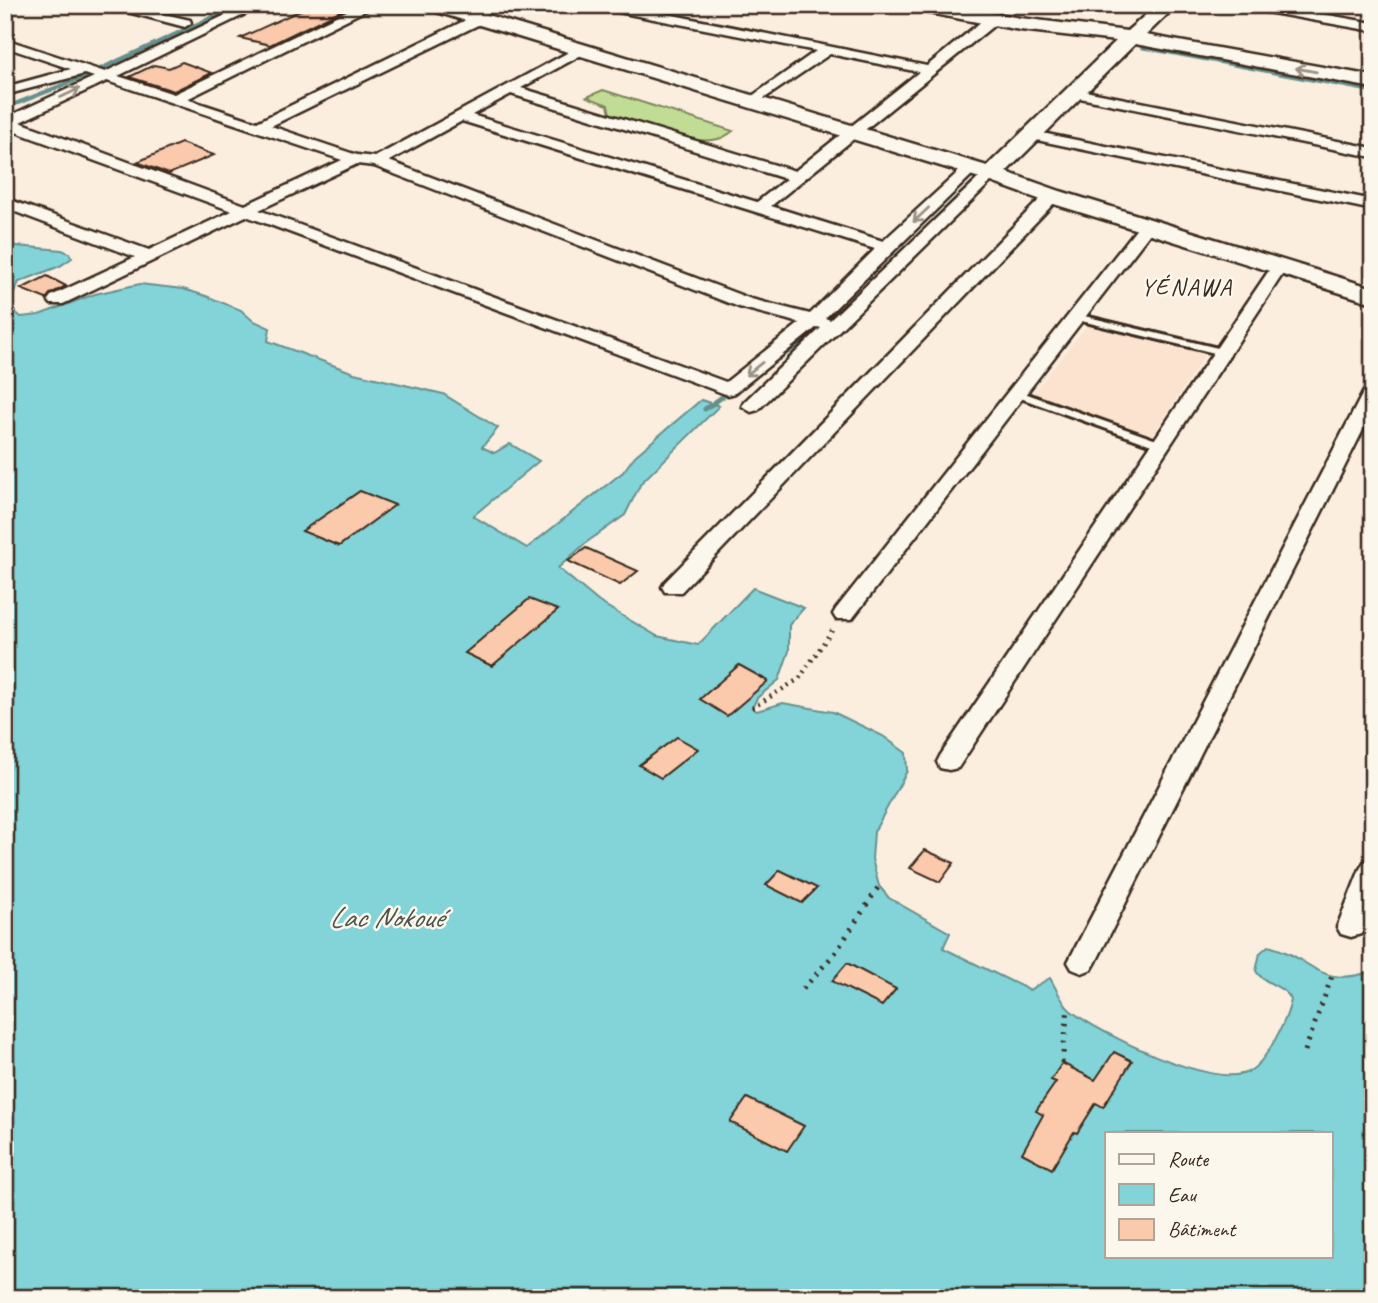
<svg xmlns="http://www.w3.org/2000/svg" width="1378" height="1303" viewBox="0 0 1378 1303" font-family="Caveat,sans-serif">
<rect width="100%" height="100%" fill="#fbeedf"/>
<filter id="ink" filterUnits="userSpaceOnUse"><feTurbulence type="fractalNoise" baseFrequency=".0143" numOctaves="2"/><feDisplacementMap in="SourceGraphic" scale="14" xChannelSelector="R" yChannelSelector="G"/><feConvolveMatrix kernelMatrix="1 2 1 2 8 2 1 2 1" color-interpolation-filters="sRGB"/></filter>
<g filter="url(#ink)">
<path fill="#fbe3cf" d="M1088,324L1206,353L1152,437L1033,393Z"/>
<path fill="#c1dd95" stroke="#7e845a" stroke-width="2" d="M603,90L733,131C729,134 723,138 718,139C692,146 634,125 610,114L608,105L587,97Z"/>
<path fill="#82d4d8" stroke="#66908e" stroke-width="2" fill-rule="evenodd" d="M5,245L62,250L69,253L72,258L60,266L19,282L8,306L21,317L39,315L95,294L140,284L183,289L206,296L241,310L252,320L270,328L268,341L354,373L443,394L498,428L482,447L494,453L510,444L539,461L473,516L527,548L623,472L635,456L701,400L719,406L641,483L625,515L587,542L558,568L599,602L657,636L698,645L753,588L804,608L789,625V651L779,680L757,698L752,708L757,711L783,703L833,712L883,736L906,753L907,771L874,832L872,859L879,886L889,898L950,933L943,948L1029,990L1050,978C1056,988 1062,1003 1070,1010C1099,1034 1213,1089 1248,1072C1266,1063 1287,1020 1291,1000C1285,985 1264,985 1256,971L1260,953L1268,946C1314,957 1316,990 1373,971V1298H5ZM1107,1133H1331V1256H1107Z"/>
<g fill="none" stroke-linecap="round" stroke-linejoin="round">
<g stroke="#66908e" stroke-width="4.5">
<path d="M1142,47L1373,91"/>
<path d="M96,71L239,5"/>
<path d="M5,108L86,76"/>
<path d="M935,219L976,180"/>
</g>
<g stroke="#66908e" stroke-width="5">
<path d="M893,260L937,218"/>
<path d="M765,367L818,332"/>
<path d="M705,409L732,390"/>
</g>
</g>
<g fill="#fbc9ab" stroke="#3b2a1e" stroke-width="2">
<path d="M312,5H352L270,45L240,38Z"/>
<path d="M182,62L212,73L174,91L129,77L154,65L169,68Z"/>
<path d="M181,143L214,155L169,174L137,162Z"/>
<path d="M47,276L66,286L50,294L46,299L21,289Z"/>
<path d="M360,491L395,505L339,546L302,531Z"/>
<path d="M586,548L638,571L620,585L568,561Z"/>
<path d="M529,599L558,610L492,666L465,653Z"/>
<path d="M739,665L768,681L727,716L700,699Z"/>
<path d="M677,737L698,749L661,778L639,765Z"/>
<path d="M925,850L954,863L940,882L910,868Z"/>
<path d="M780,870L817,888L802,903L766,885Z"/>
<path d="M847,963L896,989L882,1006L832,981Z"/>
<path d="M1114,1052L1132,1061L1103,1107L1096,1103L1077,1133L1074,1132L1052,1169L1022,1153L1043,1115L1036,1111L1056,1082L1051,1080L1062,1063L1095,1080Z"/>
<path d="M747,1098L804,1126L787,1151L730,1122Z"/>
</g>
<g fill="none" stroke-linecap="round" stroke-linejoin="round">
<defs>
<g id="lane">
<path d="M1076,314L1226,350L1228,352L1223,355L1073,319L1071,317Z"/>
<path d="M1016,390L1165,443L1166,445L1165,447H1157L1012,395L1011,393Z"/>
</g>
<g id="street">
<path d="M101,5H125L190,20L191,23L185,27Z"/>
<path d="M247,5H264L118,76L174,94L359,5H376L187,99L257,122L468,19V14L484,5H500L484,16V22L271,126L357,155L375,157L580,46L587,50L585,53L521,88L795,171L919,72L830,54L753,106L748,105V99L816,51L603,9L597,5H623L927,66L988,16H998V22L771,206L883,241L966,165L971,163L979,168L825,318L830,320L986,171L991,169L999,174L758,410L751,412L742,406L744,402L821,328L817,327L735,393L728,395L246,216L63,304H51L48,300L51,296L135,257L5,208V198L149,250L232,211L5,128V118L94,77L85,74L5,95V87L71,69L5,47V39L105,72ZM107,81L342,160L245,205L20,122ZM511,94L786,179L757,202L472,115ZM462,121L875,249L810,314L751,299L389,161ZM357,164L374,166L739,307L800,323L726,382L259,210Z"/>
<path d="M1243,5H1272L1373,23V31L1249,9Z"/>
<path d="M1075,89L1373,148V157L1070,96L1068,93Z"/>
<path d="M1032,131L1373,200V210L1027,138L1025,135L1027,132Z"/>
<path d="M1052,191L1060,196L1058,199L681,592H665L662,587L665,582L1046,193Z"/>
<path d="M1148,220L1154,222L1156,225L1154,228L852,619H836L833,614L836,609L1142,222Z"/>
<path d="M1280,261L1288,266L958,768L949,770L940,768L937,762L940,756L1272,266Z"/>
<path d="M1373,385V410L1096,962L1092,969L1082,973L1072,969L1068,962L1364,391Z"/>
<path d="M1373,860C1373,887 1374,910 1361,934L1351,937L1341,934L1337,927L1360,869L1364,862Z"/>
</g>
<path id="secondary" d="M425,5H454L987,166L1116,41L1020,30L918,11L909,5H949L1020,18L1127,31L1157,5H1177L1146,35L1373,76V88L1135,44L1006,172L1060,191L1373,288V303L1044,201L983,179L427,9Z"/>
</defs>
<use href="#lane" stroke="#3b2a1e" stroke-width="6"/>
<use href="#street" stroke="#3b2a1e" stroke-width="5"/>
<use href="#secondary" stroke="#3b2a1e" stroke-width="5"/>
<path stroke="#3b2a1e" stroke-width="4.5" stroke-dasharray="2 5" stroke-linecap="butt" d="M752,708L799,679L833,629"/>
<g stroke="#3b2a1e" stroke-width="5" stroke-dasharray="2.5 7" stroke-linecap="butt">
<path d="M803,989L836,952L879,886"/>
<path d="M1305,1051L1332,976"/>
<path d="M1062,1063L1068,1008"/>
</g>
<use href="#lane" fill="#fbf7ec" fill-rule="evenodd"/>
<use href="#street" fill="#fbf7ec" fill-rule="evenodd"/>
<use href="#secondary" fill="#fbf7ec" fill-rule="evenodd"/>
</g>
<defs><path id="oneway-shaft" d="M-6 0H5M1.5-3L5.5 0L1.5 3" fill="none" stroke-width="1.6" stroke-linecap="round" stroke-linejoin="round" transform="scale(1.75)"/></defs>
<g stroke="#9b9085">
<use href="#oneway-shaft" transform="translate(1306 70) rotate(-170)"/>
<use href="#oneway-shaft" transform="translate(70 93) rotate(-25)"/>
<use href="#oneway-shaft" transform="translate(921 215) rotate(137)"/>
<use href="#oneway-shaft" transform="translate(754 369) rotate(141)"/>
</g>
</g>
<g text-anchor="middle" stroke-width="5" stroke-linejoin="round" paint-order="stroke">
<g font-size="24" letter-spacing="2" fill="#3b2a1e" stroke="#fbf7ec">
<text x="1187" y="295">YÉNAWA</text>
</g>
<g font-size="30" font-style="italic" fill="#4d544c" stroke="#fbf7ec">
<text x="386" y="927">Lac Nokoué</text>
</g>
</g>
<rect width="1378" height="1303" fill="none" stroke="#fbf7ec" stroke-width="28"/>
<rect x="14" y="14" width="1350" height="1275" fill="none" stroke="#3b2a1e" stroke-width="2.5" filter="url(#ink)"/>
<rect x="1105" y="1132" width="228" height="126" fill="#fbf7ec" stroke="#aea59a" stroke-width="2"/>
<rect x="1119" y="1154" width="35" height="10" fill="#fbf7ec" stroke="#aea59a" stroke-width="2"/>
<text x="1168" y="1166" font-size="21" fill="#3b2a1e">Route</text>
<rect x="1119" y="1184" width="35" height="21" fill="#82d4d8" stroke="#aea59a" stroke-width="2"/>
<text x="1168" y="1202" font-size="21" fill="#3b2a1e">Eau</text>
<rect x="1119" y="1219" width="35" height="21" fill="#fbc9ab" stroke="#aea59a" stroke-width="2"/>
<text x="1168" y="1236" font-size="21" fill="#3b2a1e">Bâtiment</text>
</svg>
